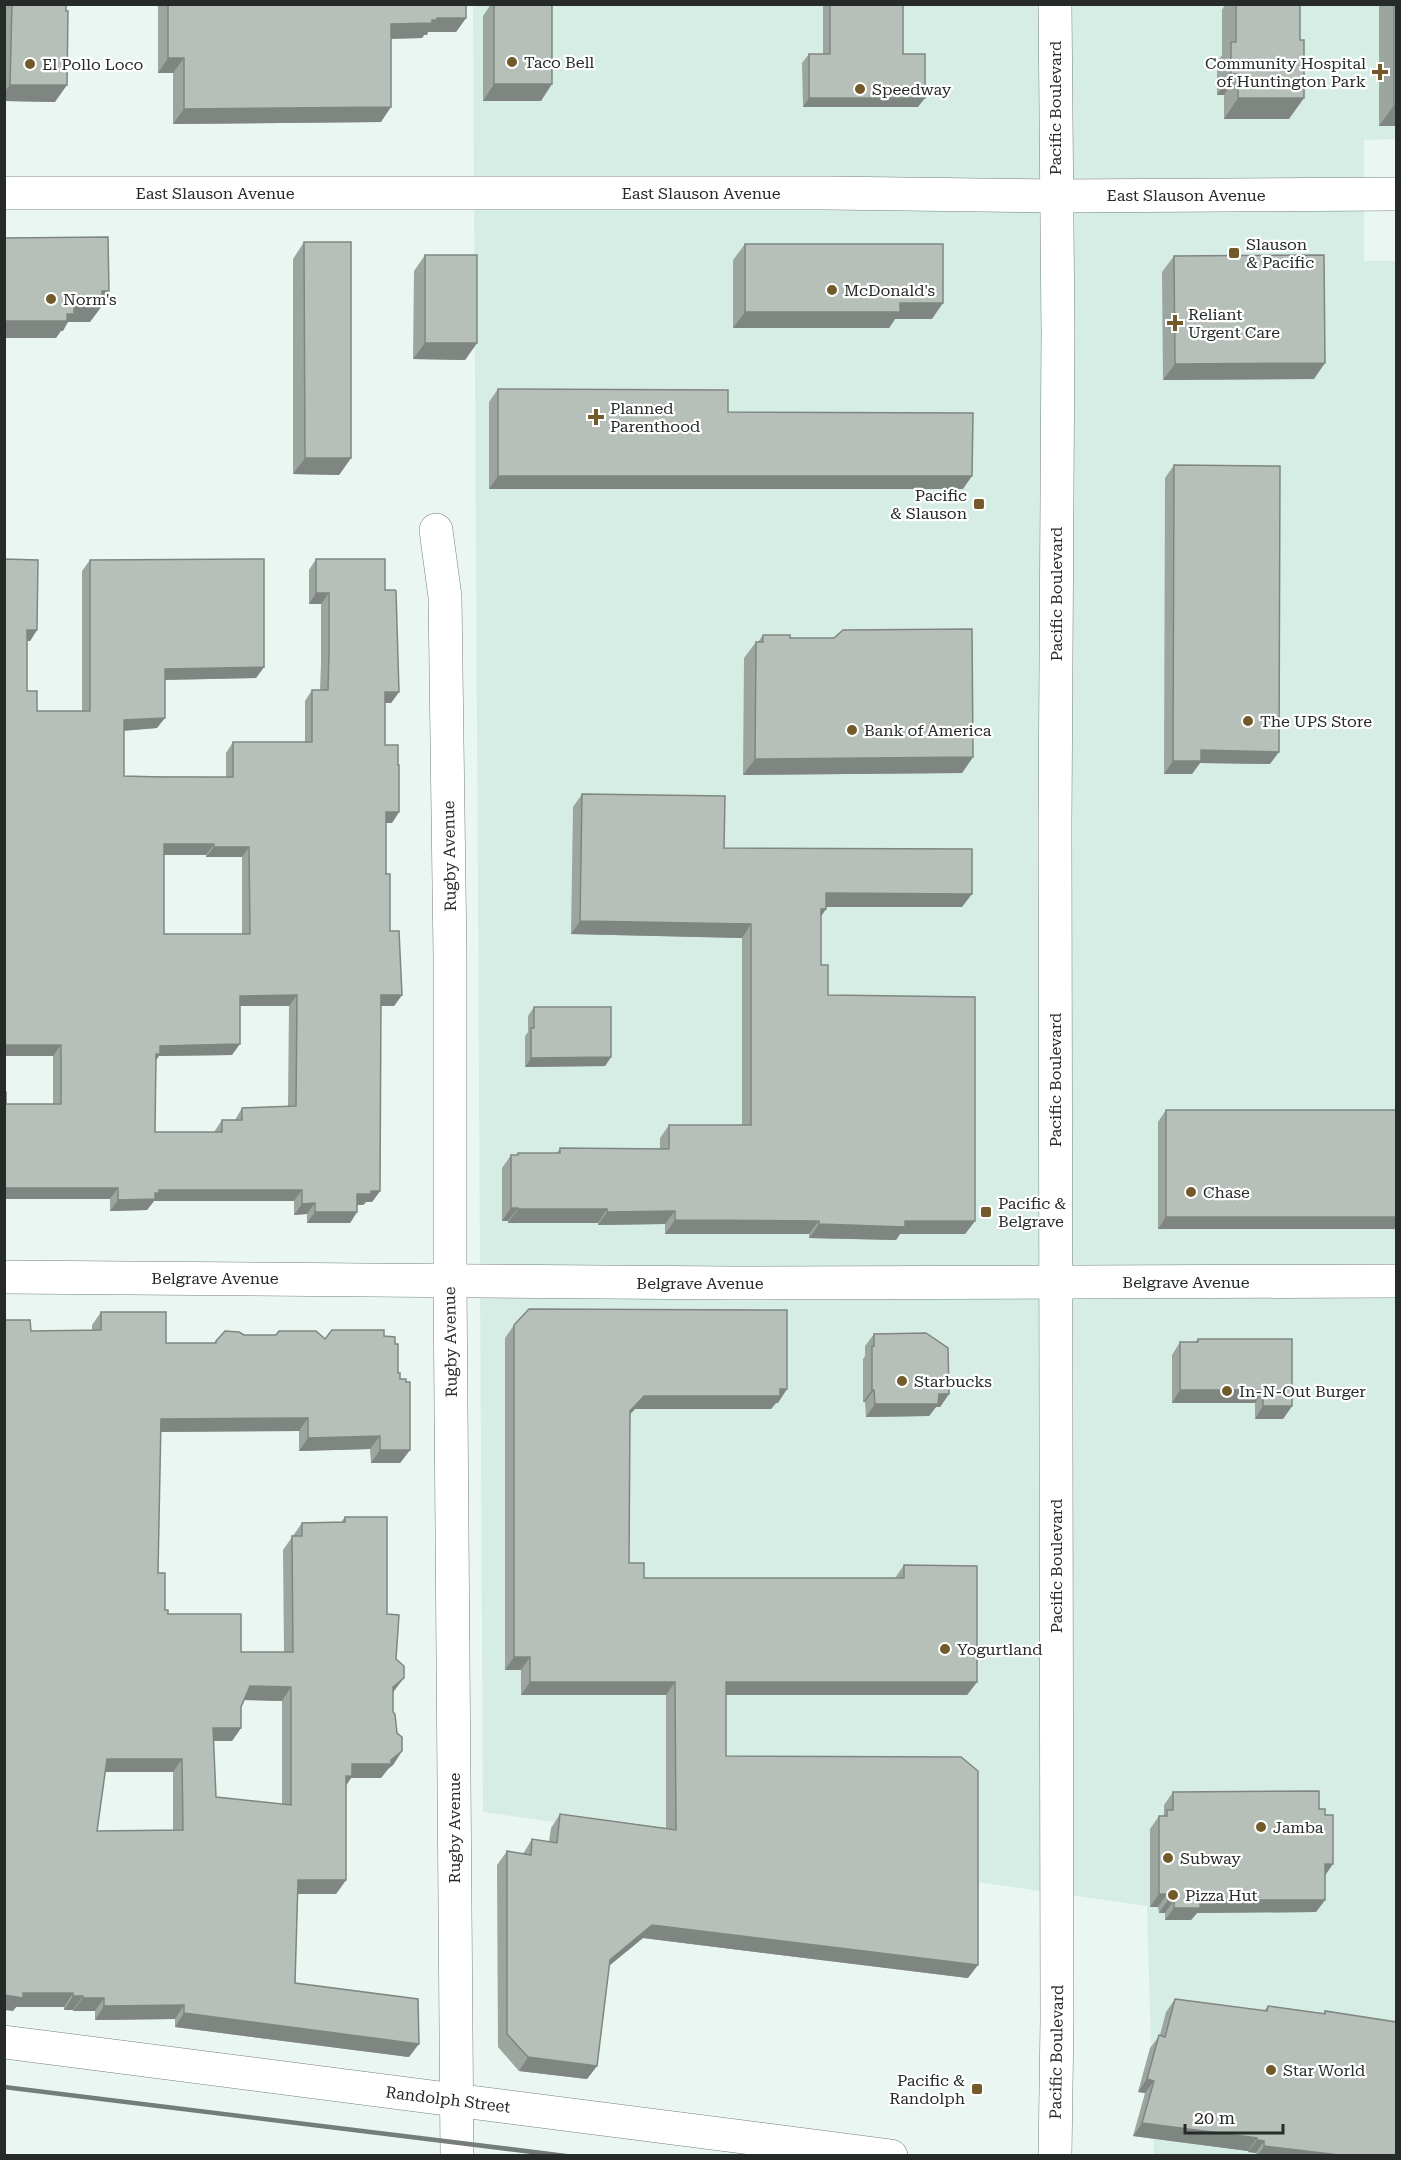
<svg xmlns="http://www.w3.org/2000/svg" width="1401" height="2160" viewBox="0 0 1401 2160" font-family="'Roboto Serif',serif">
<rect width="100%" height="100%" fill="#e9f6f2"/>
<path fill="#d6ede6" d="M473,5H1396V139L1364,140V261H1396V2155H1154L1147,1906L483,1812Z"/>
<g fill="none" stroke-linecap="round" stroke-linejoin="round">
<defs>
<g id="minor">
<path d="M436,530L445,597L450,955V1280L457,2156"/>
<path d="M4,1277L730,1283L1396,1281"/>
</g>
<path id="tertiary" d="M4,2042L891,2156"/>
<g id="primary">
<path d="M1055,4L1058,332L1055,824L1057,2021L1055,2156"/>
<path d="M4,193H828L1056,196L1396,194"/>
</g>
</defs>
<use href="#minor" stroke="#75817d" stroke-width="34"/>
<use href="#tertiary" stroke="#75817d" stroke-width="34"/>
<use href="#primary" stroke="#75817d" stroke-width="34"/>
<use href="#minor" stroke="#fff" stroke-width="33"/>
<use href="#tertiary" stroke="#fff" stroke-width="33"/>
<use href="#primary" stroke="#fff" stroke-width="33"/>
<path stroke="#747d7a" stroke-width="4.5" d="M4,2087L566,2156"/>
</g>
<g fill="#9da59f" fill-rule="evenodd">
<path d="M4,4H66L55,102L4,101Z"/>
<path d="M158,4H466V18L456,32H428L427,35H424L422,38L391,39L381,122L173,124V73H158Z"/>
<path d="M491,4H552L541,101H483V16Z"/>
<path d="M823,4H903V54L918,107H803L802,63L809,54H823Z"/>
<path d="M1225,4H1300L1289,119H1224V95H1217V62L1222,55V10Z"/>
<rect x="1379" y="4" width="17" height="122"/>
<path d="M304,242L351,458L339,475L293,474V259Z"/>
<path d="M745,244L932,319H895L889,328H733V260Z"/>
<path d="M425,255L477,343L465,360L413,359L414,271Z"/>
<path d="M1174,256L1314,379L1163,380L1162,272Z"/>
<path d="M498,389L728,412L963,489H489V402Z"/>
<path d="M1174,465L1270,764L1200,763L1192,774H1164L1165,478Z"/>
<path d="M4,559L37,630L30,641H27V691L37,711H82V571L90,560L264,667L256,678L165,680L157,728L124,731V776L226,777V753L233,742H305V701L312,690H320L321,664V604H309V570L316,559L385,590L399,692L391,703H385V745L398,765L399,812L392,823H386V874L390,931L402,995L394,1006H381L380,1191L372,1202H366L363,1205H357V1212L350,1223H307V1214L294,1215V1201H154L147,1210L110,1211V1199H4L6,1104H53V1056H4ZM164,855H206V857H242V934H164ZM240,1006H289L288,1106L242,1108L235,1120H222L214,1132H155L156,1060L159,1056L232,1055Z"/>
<path d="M763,635L790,638L973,757L962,773L743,775L744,658L756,642H758Z"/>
<path d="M582,794L724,848L962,907H826V909L821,916V965L828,995L975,1221L965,1234H900L896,1240L809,1238V1234H665V1224L598,1225V1223H508V1221H502V1168L511,1155H517L518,1153H557L560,1148L660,1149V1138L669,1125H742V938L571,934L573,807Z"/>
<path d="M534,1007L611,1057L605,1066L525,1067V1036L528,1032V1016Z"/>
<path d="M1166,1110L1396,1229H1158V1122Z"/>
<path d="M101,1312L166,1343H214L216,1341L244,1335L325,1339L384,1336L400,1379L410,1450L400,1463H371L370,1449L299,1451V1431L161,1432L158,1573L165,1610L168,1614L241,1652H284L283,1550L302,1523L341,1522L345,1517L387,1614L396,1659L394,1691L393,1693V1712L397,1733L402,1751L393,1765L388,1769L381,1778H351L346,1786V1880L336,1894H298L295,1983L409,2057L175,2027V2019L95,2020V2011H73V2010H64V2007H16L13,2011L31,1331L92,1330V1325ZM244,1700L282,1701V1804L216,1797L213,1741H232L241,1728V1707ZM105,1772H173V1830L97,1831Z"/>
<path d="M514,1325L778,1403H776L771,1409H635L629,1415V1563L644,1578H895L904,1565L977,1682L967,1695H726V1756L968,1978L643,1938L609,1966L597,2066L587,2079L519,2071L498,2047L497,1865L507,1851L523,1854L532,1839L549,1842L551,1828L560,1814L666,1828V1695H521V1670H505V1338Z"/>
<path d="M874,1334L949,1394L940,1407H936L929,1416L866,1417L865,1402H863V1359L865,1356V1346Z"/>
<path d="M1198,1339L1292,1406L1283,1419H1255V1403H1172V1355L1180,1342H1195Z"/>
<path d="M1173,1792L1319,1809L1325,1875V1900L1316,1912L1197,1913L1191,1920H1165V1913H1159L1158,1907H1150V1829L1159,1816H1163L1164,1814V1805Z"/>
<path d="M1175,1999L1264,2011L1268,2006L1323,2013L1325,2011L1396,2156H1255L1256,2153L1248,2152V2151L1133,2136L1145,2093L1138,2092L1150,2048L1160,2035L1166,2012Z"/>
</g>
<g fill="#7f8682">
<path d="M437,18H466L456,32H428L427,35H424L422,38L381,39L391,24L432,20Z"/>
<path d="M168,58H184L173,73H158Z"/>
<path d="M1231,74H1238L1224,95H1217Z"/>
<path d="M494,84H552L541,101H483Z"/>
<path d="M10,85H67L55,102L4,101V92Z"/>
<path d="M809,98H925L918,107H803Z"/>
<path d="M1238,98H1304L1289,119H1224Z"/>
<path d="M1394,105H1396V126H1379Z"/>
<path d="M391,107L381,122L173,124L184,109Z"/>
<path d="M102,291H109L98,306H102L90,322H68L63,331H61L56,338H4V321L74,306Z"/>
<path d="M900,303H943L932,319H895L889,328H733L745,312Z"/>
<path d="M425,343H477L465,360L413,359Z"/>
<path d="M1325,363L1314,379L1163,380L1175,364Z"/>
<path d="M305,458H351L339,475L293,474Z"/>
<path d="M498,476H972L963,489H489Z"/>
<path d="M316,593H329L321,604H309Z"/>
<path d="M27,630H37L30,641H19Z"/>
<path d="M264,667L256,678L157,680L165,669Z"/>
<path d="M385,692H399L391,703H378Z"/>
<path d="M165,718L157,728L117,731L124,720Z"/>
<path d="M1201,750L1279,752L1270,764L1200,763L1192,774H1164L1173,761Z"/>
<path d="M973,757L962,773L743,775L755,759Z"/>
<path d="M386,812H399L392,823H379Z"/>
<path d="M164,844H214L206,855H157Z"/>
<path d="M214,847H249L242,857H206Z"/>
<path d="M826,893L972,894L962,907H817Z"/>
<path d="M821,909H826L817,922Z"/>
<path d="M580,921L751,924L742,938L571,934Z"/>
<path d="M297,995L289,1006H232L240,996Z"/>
<path d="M381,995H402L394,1006H373Z"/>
<path d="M240,1044L232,1055L159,1056L152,1065L160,1046Z"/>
<path d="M4,1045H61L53,1056H4Z"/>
<path d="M611,1057L605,1066L525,1067L531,1058Z"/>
<path d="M4,1188H118L110,1199H4Z"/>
<path d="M159,1190H302L294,1201H154L147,1210L110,1211L118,1200Z"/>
<path d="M371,1191H380L372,1202H366L363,1205H350L357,1194Z"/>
<path d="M315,1203L307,1214L294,1215L302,1204Z"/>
<path d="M511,1208H518L508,1221H502Z"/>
<path d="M518,1209H607L598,1223H508Z"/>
<path d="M675,1211L665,1224L598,1225L607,1212Z"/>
<path d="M315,1212H357L350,1223H307Z"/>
<path d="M1166,1217H1396V1229H1158Z"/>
<path d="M675,1220L819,1221L809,1234H665Z"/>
<path d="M905,1221H975L965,1234H900L896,1240L809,1238L819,1224Z"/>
<path d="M787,1389L778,1403H776L771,1409H635L620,1424L630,1411L644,1396Z"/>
<path d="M872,1390H874L865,1402H863Z"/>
<path d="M1180,1390H1263L1255,1403H1172Z"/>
<path d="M939,1394H949L940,1407H936L929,1416L866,1417L875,1404Z"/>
<path d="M1263,1406H1292L1283,1419H1255Z"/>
<path d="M308,1418L299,1431L151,1432L161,1419Z"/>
<path d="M380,1436L370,1449L299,1451L308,1438Z"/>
<path d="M380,1450H410L400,1463H371Z"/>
<path d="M514,1657H530L521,1670H505Z"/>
<path d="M404,1678L394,1691L383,1701L393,1687Z"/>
<path d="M530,1682H675L666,1695H521Z"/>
<path d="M726,1682H977L967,1695H717Z"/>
<path d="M250,1686L291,1687L282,1701L241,1700Z"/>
<path d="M213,1728H241L232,1741H203Z"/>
<path d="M402,1751L393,1765L388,1769L381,1778H351L343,1789H336L352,1764L391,1760Z"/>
<path d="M107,1759H182L173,1772H97Z"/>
<path d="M1325,1864H1333L1324,1877Z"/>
<path d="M298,1880H346L336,1894H289Z"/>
<path d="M1159,1894H1167L1158,1907H1150Z"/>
<path d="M1168,1900H1174L1165,1913H1159Z"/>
<path d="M1200,1900H1325L1316,1912L1197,1913L1191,1920H1165L1174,1908Z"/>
<path d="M652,1925L978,1965L968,1978L643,1938L600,1973L610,1960Z"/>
<path d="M23,1993H73L64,2007H16L13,2011L4,2010V1995Z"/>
<path d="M73,1996H83L73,2010H64Z"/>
<path d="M83,1998H104L95,2011H73Z"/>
<path d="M184,2005L175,2019L95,2020L104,2006Z"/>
<path d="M184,2013L419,2044L409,2057L175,2027Z"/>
<path d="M528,2057L597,2066L587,2079L519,2071Z"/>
<path d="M1147,2079L1154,2081L1145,2093L1138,2092Z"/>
<path d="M1142,2123L1257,2138L1248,2151L1133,2136Z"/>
<path d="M1257,2140L1264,2141L1256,2153L1248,2152Z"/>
<path d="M1264,2146L1348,2156H1257Z"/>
</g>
<g fill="#b6c0b9" stroke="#7f8682" stroke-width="1.5" fill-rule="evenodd">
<path d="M12,4H66V11H68L67,85H10Z"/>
<path d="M168,4H466V18H437V20H432V23L391,24V107L184,109V58H168Z"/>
<rect x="494" y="4" width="58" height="80"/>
<path d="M830,4H903V54H925V98H809V54H830Z"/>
<path d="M1236,4H1300V40H1304V98H1238V74H1231V42H1236Z"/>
<rect x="1394" y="4" width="2" height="101"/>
<path d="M108,237L109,291H102V306H74V314H67V321H4V238Z"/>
<path d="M304,242H351V458H305Z"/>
<path d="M745,244H943V303H900V312H745Z"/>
<rect x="425" y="255" width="52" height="88"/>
<path d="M1324,255L1325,363L1175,364L1174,256Z"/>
<path d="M498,389L728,390V412L973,413L972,476H498Z"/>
<path d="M1174,465L1280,466L1279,752L1201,750V761H1173Z"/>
<path d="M4,559L38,560L37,630H27V691H37V711H90V560L264,559V667L165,669V718L124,720V776L161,777H233V742H312V690H328L329,653V593H316V559H385V590H395L396,591L399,692H385V745H398V765H399V812H386V874H390V931H399L402,995H381L380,1191H371V1194H357V1212H315V1203L302,1204V1190H159V1193H155V1199L118,1200V1188H4V1092H6V1104H61V1045H4ZM164,844H214V847H249L250,934H164ZM297,995L296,1106L242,1108V1120H222V1132H155L156,1054H160V1046L240,1044V996Z"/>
<path d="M972,629L973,757L755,759L756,642H763V635H790V638H834L843,630Z"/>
<path d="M582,794L725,796L724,848L972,849V894L826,893V909H821V965H828V995L975,997V1221H905V1227L819,1224V1221L675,1220V1211L607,1212V1209H518V1208H511V1155H518V1153H560V1148L669,1149V1125H751V924L580,921Z"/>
<path d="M534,1007H611V1057L531,1058V1028H534Z"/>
<rect x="1166" y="1110" width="230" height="107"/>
<path d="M529,1309L787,1310V1389H780V1396H644L630,1411L629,1563H644V1578H904V1565L977,1566V1682H726V1756L961,1757L978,1771V1965L652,1925L610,1960L597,2066L528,2057L507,2034V1851L531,1855L532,1839L557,1843L560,1814L676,1830L675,1682H530V1657H514V1325Z"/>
<path d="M101,1312H166V1343H216V1341L225,1331L239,1332L244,1335H276L279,1331H316L325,1339L332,1330H384V1336L395,1337V1344H398V1373H400V1379H406V1382H410V1450H380V1436L308,1438V1418L161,1419L158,1573H165V1610H168V1614H241V1652H293L292,1536H302V1523L345,1522V1517H387V1614L399,1615L396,1659L404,1666V1678L393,1687V1712L395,1714L397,1733L402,1737V1751L391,1760V1764H352V1776H346V1880H298L295,1983L418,1999L419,2044L184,2013V2005L104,2006V1998H83V1996H73V1993H23V1998L4,1995V1320H30L31,1331L101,1330ZM250,1686L291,1687V1805L216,1797L213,1728H241V1707ZM107,1759H182L183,1830L97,1831Z"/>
<path d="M926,1333L948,1348L949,1394H939L938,1404H875L874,1390H872V1346H874V1334Z"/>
<path d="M1198,1339H1292V1406H1263V1390H1180V1342H1198Z"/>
<path d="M1319,1791V1809H1325V1815H1333V1864H1325V1900H1200V1908H1174V1900H1168L1167,1894H1159V1816H1167V1810H1173V1792Z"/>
<path d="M1175,1999L1267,2011L1268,2006L1325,2014V2011L1396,2022V2156H1348L1264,2146V2141L1257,2140V2138L1142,2123L1154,2081L1147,2079L1159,2035L1165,2037Z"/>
</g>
<g fill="#725a2b" stroke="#fff" stroke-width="2">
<circle cx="512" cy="62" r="6"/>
<circle cx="30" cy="64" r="6"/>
<path d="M1377 63h6v6h6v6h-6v6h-6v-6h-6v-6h6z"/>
<circle cx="860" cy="89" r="6"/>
<rect x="1228" y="247" width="12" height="12" rx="3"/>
<circle cx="832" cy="290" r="6"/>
<circle cx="51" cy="299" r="6"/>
<path d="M1172 314h6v6h6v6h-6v6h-6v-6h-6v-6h6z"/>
<path d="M593 408h6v6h6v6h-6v6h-6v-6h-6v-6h6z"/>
<rect x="973" y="498" width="12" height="12" rx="3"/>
<circle cx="1248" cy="721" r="6"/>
<circle cx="852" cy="730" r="6"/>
<circle cx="1191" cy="1192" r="6"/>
<rect x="980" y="1206" width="12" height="12" rx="3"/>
<circle cx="902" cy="1381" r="6"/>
<circle cx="1227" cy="1391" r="6"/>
<circle cx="945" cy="1649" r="6"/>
<circle cx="1261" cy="1827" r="6"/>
<circle cx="1168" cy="1858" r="6"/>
<circle cx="1173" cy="1895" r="6"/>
<circle cx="1271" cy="2070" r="6"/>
<rect x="971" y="2083" width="12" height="12" rx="3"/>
</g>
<g text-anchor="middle" stroke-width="4.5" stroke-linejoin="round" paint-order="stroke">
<g font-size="16" fill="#262b2a" stroke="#fff" text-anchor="start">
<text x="524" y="68">Taco Bell</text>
<text x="1366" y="69" text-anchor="end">Community Hospital<tspan x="1366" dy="18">of Huntington Park</tspan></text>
<text x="42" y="70">El Pollo Loco</text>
<text x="872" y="95">Speedway</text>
<text x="1246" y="250">Slauson<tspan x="1246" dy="18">&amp; Pacific</tspan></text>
<text x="844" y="296">McDonald's</text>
<text x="63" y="305">Norm's</text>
<text x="1188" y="320">Reliant<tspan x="1188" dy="18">Urgent Care</tspan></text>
<text x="610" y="414">Planned<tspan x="610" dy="18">Parenthood</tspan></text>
<text x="967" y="501" text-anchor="end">Pacific<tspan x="967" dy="18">&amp; Slauson</tspan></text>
<text x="1260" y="727">The UPS Store</text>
<text x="864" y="736">Bank of America</text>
<text x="1203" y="1198">Chase</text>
<text x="998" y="1209">Pacific &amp;<tspan x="998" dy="18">Belgrave</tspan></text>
<text x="914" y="1387">Starbucks</text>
<text x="1239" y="1397">In-N-Out Burger</text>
<text x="957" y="1655">Yogurtland</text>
<text x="1273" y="1833">Jamba</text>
<text x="1180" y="1864">Subway</text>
<text x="1185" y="1901">Pizza Hut</text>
<text x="1283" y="2076">Star World</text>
<text x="965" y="2086" text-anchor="end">Pacific &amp;<tspan x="965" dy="18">Randolph</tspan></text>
</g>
<g font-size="16" fill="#262b2a" stroke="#fff">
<text transform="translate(1055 108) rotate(-90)" y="6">Pacific Boulevard</text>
<text x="215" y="199">East Slauson Avenue</text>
<text x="701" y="199">East Slauson Avenue</text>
<text x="1186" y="201">East Slauson Avenue</text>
<text transform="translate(1056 594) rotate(-90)" y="6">Pacific Boulevard</text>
<text transform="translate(449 856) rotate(-91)" y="6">Rugby Avenue</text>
<text transform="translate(1055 1080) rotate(-90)" y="6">Pacific Boulevard</text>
<text x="215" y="1284">Belgrave Avenue</text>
<text x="1186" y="1288">Belgrave Avenue</text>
<text x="700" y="1289">Belgrave Avenue</text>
<text transform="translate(450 1342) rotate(-91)" y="6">Rugby Avenue</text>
<text transform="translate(1056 1566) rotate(-90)" y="6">Pacific Boulevard</text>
<text transform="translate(454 1828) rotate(-90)" y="6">Rugby Avenue</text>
<text transform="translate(1056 2052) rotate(-89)" y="6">Pacific Boulevard</text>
<text transform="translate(448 2099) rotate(7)" y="6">Randolph Street</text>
</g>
</g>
<rect width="1401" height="2160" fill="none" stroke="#262b2a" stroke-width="12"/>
<path d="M1185 2124v9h98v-9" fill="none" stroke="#262b2a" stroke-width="3"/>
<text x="1194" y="2124" font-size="18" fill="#262b2a" stroke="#ffffff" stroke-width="4.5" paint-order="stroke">20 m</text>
</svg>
